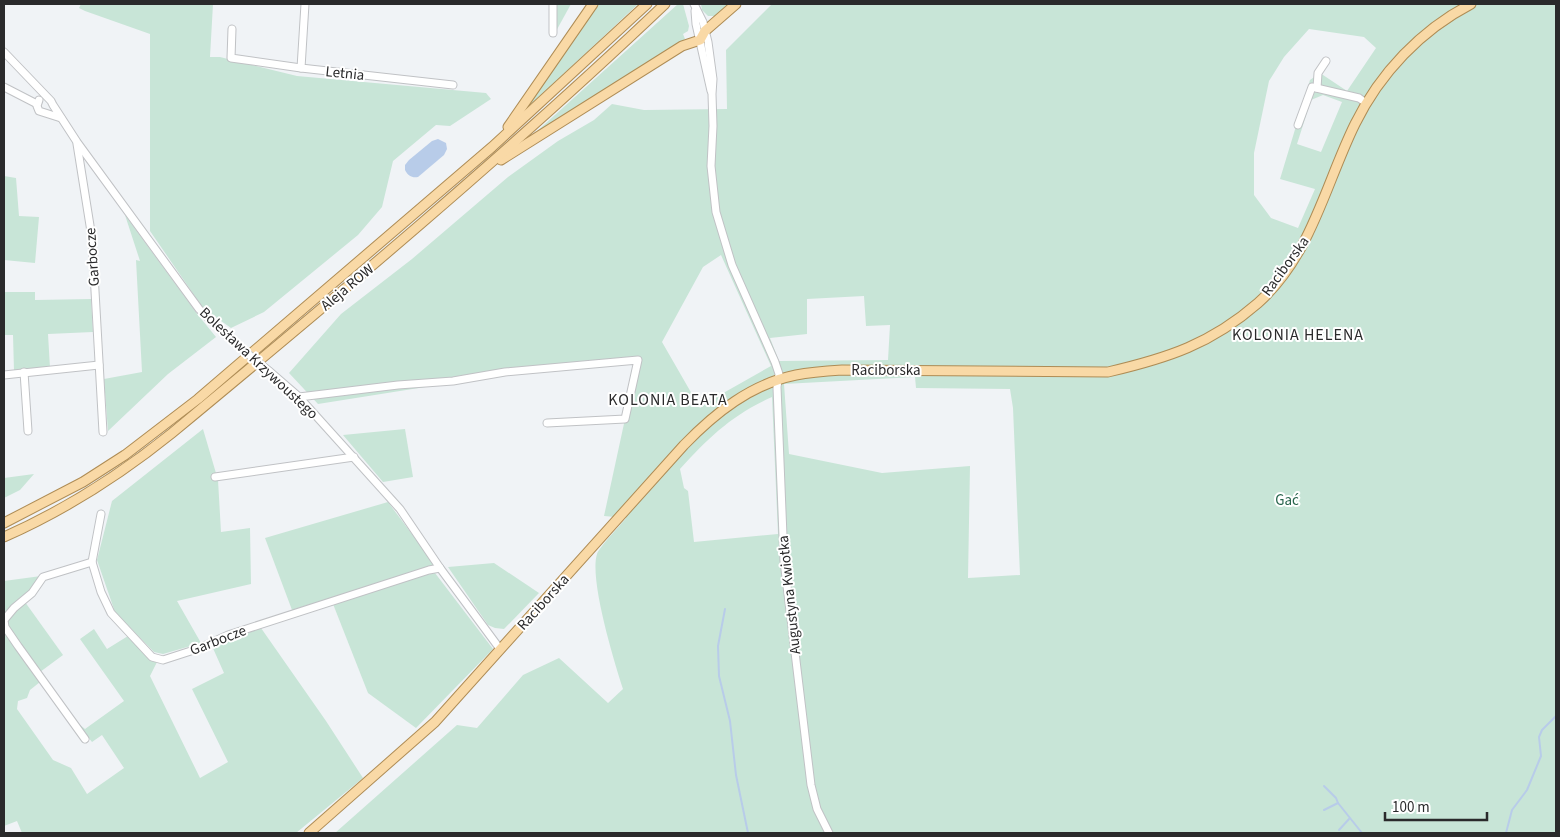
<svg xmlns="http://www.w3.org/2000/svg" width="1560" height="837" viewBox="0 0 1560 837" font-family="'Source Sans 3',sans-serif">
<rect width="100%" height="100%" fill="#f0f3f6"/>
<g fill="#c8e5d7" fill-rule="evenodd">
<path d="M81,4H213L210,57H220L297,76L486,93L491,99L450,126L436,125L393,161L382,207L358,235L264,312L231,328L203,308L150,231V34L85,11L79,8Z"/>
<path d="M554,4H571L555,33Z"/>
<path d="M598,4H638L524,111Z"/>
<path d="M678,4H683L689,26L688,31L683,34L685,39L525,142Z"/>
<path d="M701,4H729L715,16H708L702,10Z"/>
<path d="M772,4H1556V833H335L457,725L477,728L523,675L559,658L608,703L623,689C614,661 589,579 597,554C600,546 620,526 626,518L604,516L625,419L640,358L496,370L452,377L444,384L318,404L289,373L341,314L412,259L508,177L558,141L594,120L612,104L644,110L727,109L726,50ZM1309,29L1364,37L1376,48L1347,91L1320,73L1310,80L1280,179L1315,189L1298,228L1271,218L1254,195V153L1269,81L1284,57ZM1323,95L1342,102L1321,152L1297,144L1311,100ZM721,255L771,366L718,396L700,408L662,342L703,267ZM864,296L866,326L890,325L888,360L779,361L770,338L807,334V299ZM915,377L916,388L1010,389L1013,408L1020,575L968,578L970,466L882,473L789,454L784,384ZM772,397L778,534L694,542L688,491L684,488L680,469C708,438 733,414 772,397Z"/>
<path d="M4,176L16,178L19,216L39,217L35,263L4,260Z"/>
<path d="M125,215L198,315L216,337L168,374L108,431L104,379L142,372L136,260L140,261Z"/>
<path d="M4,292H35V300L91,299L93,332L48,334L50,368L14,371L13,335H4Z"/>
<path d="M203,429L218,480L221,532L250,528L251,584L177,601L201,643L163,654L154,652L115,612L97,560L112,501Z"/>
<path d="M405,429L413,477L383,482L343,435Z"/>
<path d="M34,474L20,490L4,498V478Z"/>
<path d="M388,502L435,565L292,610L265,538Z"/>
<path d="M494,563L539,593L504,629L495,628L488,625L448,567Z"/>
<path d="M435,573L493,649L416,728L368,693L333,604L422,576Z"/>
<path d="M41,576L35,586L4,617V581Z"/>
<path d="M25,602L63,655L40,672L8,628L7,620Z"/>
<path d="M261,628L326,721L363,778L296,833H22L17,821L4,826V632L40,682L30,690L27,698L18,701L17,709L53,760L71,768L87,794L124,768L102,735L92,742L74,720L85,729L124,701L80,639L94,629L107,649L128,636L157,662L150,676L200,778L228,762L192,689L224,673L212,646Z"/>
</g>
<path fill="#b8cce9" d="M438,139L446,143L447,149L444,155L418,177C412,178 408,176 405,170V165L409,160L432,141Z"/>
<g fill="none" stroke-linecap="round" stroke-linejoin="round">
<g stroke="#b8cce9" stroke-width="2">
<path d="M725,609L718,646L719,676L730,721L736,775L748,833"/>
<path d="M1324,786L1336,798L1338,803L1362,833"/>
<path d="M1324,810L1338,803"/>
<path d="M1339,830L1349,819"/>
<path d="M1506,833L1512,810L1527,790L1541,756L1539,737L1542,730L1556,716"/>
</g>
<defs>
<g id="minor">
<path d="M305,4L301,68L453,85"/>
<path d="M553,4V33"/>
<path d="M694,4L703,22L708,42L713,79L712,94L713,126L711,166L716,212L732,265L775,362L779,374L777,387L784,561L811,785L817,809L829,833"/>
<path d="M695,11L696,24L711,91"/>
<path d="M232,29L231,58L301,68"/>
<path d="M4,52L51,101L53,105L77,142L199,309L237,345"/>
<path d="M4,87L37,104"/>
<path d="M1317,88L1318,73L1326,61"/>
<path d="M39,100L37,106L39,111L61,118"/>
<path d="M1298,125L1312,87L1359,98L1366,103"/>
<path d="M77,144L92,238L103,432"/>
<path d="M269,371L299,397L400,509L440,568L500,649"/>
<path d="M24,372L28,431"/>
<path d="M4,375L99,365"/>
<path d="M299,397L398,385L453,381L505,372L638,360L625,419L547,423"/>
<path d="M215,477L354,457"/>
<path d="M101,514L92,562L101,592L111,613L152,657L163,660L197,649L228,635L429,570L440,568"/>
<path d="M85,739L18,646L5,627L4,620L14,608L32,593L43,577L92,562"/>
</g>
<g id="major">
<path d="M508,127L593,4"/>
<path d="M501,160L682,46L700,40L705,31L736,4"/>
<path d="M4,523L83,482L125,455L198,399L492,147L647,4"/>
<path d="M4,537C65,510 120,475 172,433C340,294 507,154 665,4"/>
<path d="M309,833L435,722L684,445C715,413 751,384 796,375C811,372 826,371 842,370L1108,372C1168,358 1211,344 1258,303C1311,256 1325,185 1355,124C1380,73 1421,30 1471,4"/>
</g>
</defs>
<use href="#minor" stroke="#c0c2c5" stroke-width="9"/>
<use href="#major" stroke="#ae8c55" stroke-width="11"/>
<use href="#minor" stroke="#fff" stroke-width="7"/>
<use href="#major" stroke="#f9d9a6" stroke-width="9"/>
<defs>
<path id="minor-bridge" d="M237,345L269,371"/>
</defs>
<use href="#minor-bridge" stroke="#c0c2c5" stroke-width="9" stroke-linecap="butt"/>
<use href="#minor-bridge" stroke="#fff" stroke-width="7"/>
</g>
<g text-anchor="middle" stroke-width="4" stroke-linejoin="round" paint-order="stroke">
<g font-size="15" fill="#2a2a2b" stroke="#fff">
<text transform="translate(345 73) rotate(6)" y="5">Letnia</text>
<text transform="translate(92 257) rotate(-94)" y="5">Garbocze</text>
<text transform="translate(1285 266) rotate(-54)" y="5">Raciborska</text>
<text transform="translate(347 287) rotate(-40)" y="5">Aleja ROW</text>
<text transform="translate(259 363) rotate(43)" y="5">Bolesława Krzywoustego</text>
<text x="886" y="375">Raciborska</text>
<text transform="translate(789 595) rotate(-96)" y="5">Augustyna Kwiotka</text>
<text transform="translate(543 602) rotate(-48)" y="5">Raciborska</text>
<text transform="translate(218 640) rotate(-21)" y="5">Garbocze</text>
</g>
<g font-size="15" fill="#26634b" stroke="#fff">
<text x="1287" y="505">Gać</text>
</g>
<g font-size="16" letter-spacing="1" fill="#2a2a2b" stroke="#fff">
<text x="1298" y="340">KOLONIA HELENA</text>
<text x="668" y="405">KOLONIA BEATA</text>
</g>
</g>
<rect width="1560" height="837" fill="none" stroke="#2a2a2b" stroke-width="10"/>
<path d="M1385 812v8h102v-8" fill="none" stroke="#2a2a2b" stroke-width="2.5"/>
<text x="1392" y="812" font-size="15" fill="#2a2a2b" stroke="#ffffff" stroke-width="4" paint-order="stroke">100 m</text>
</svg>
